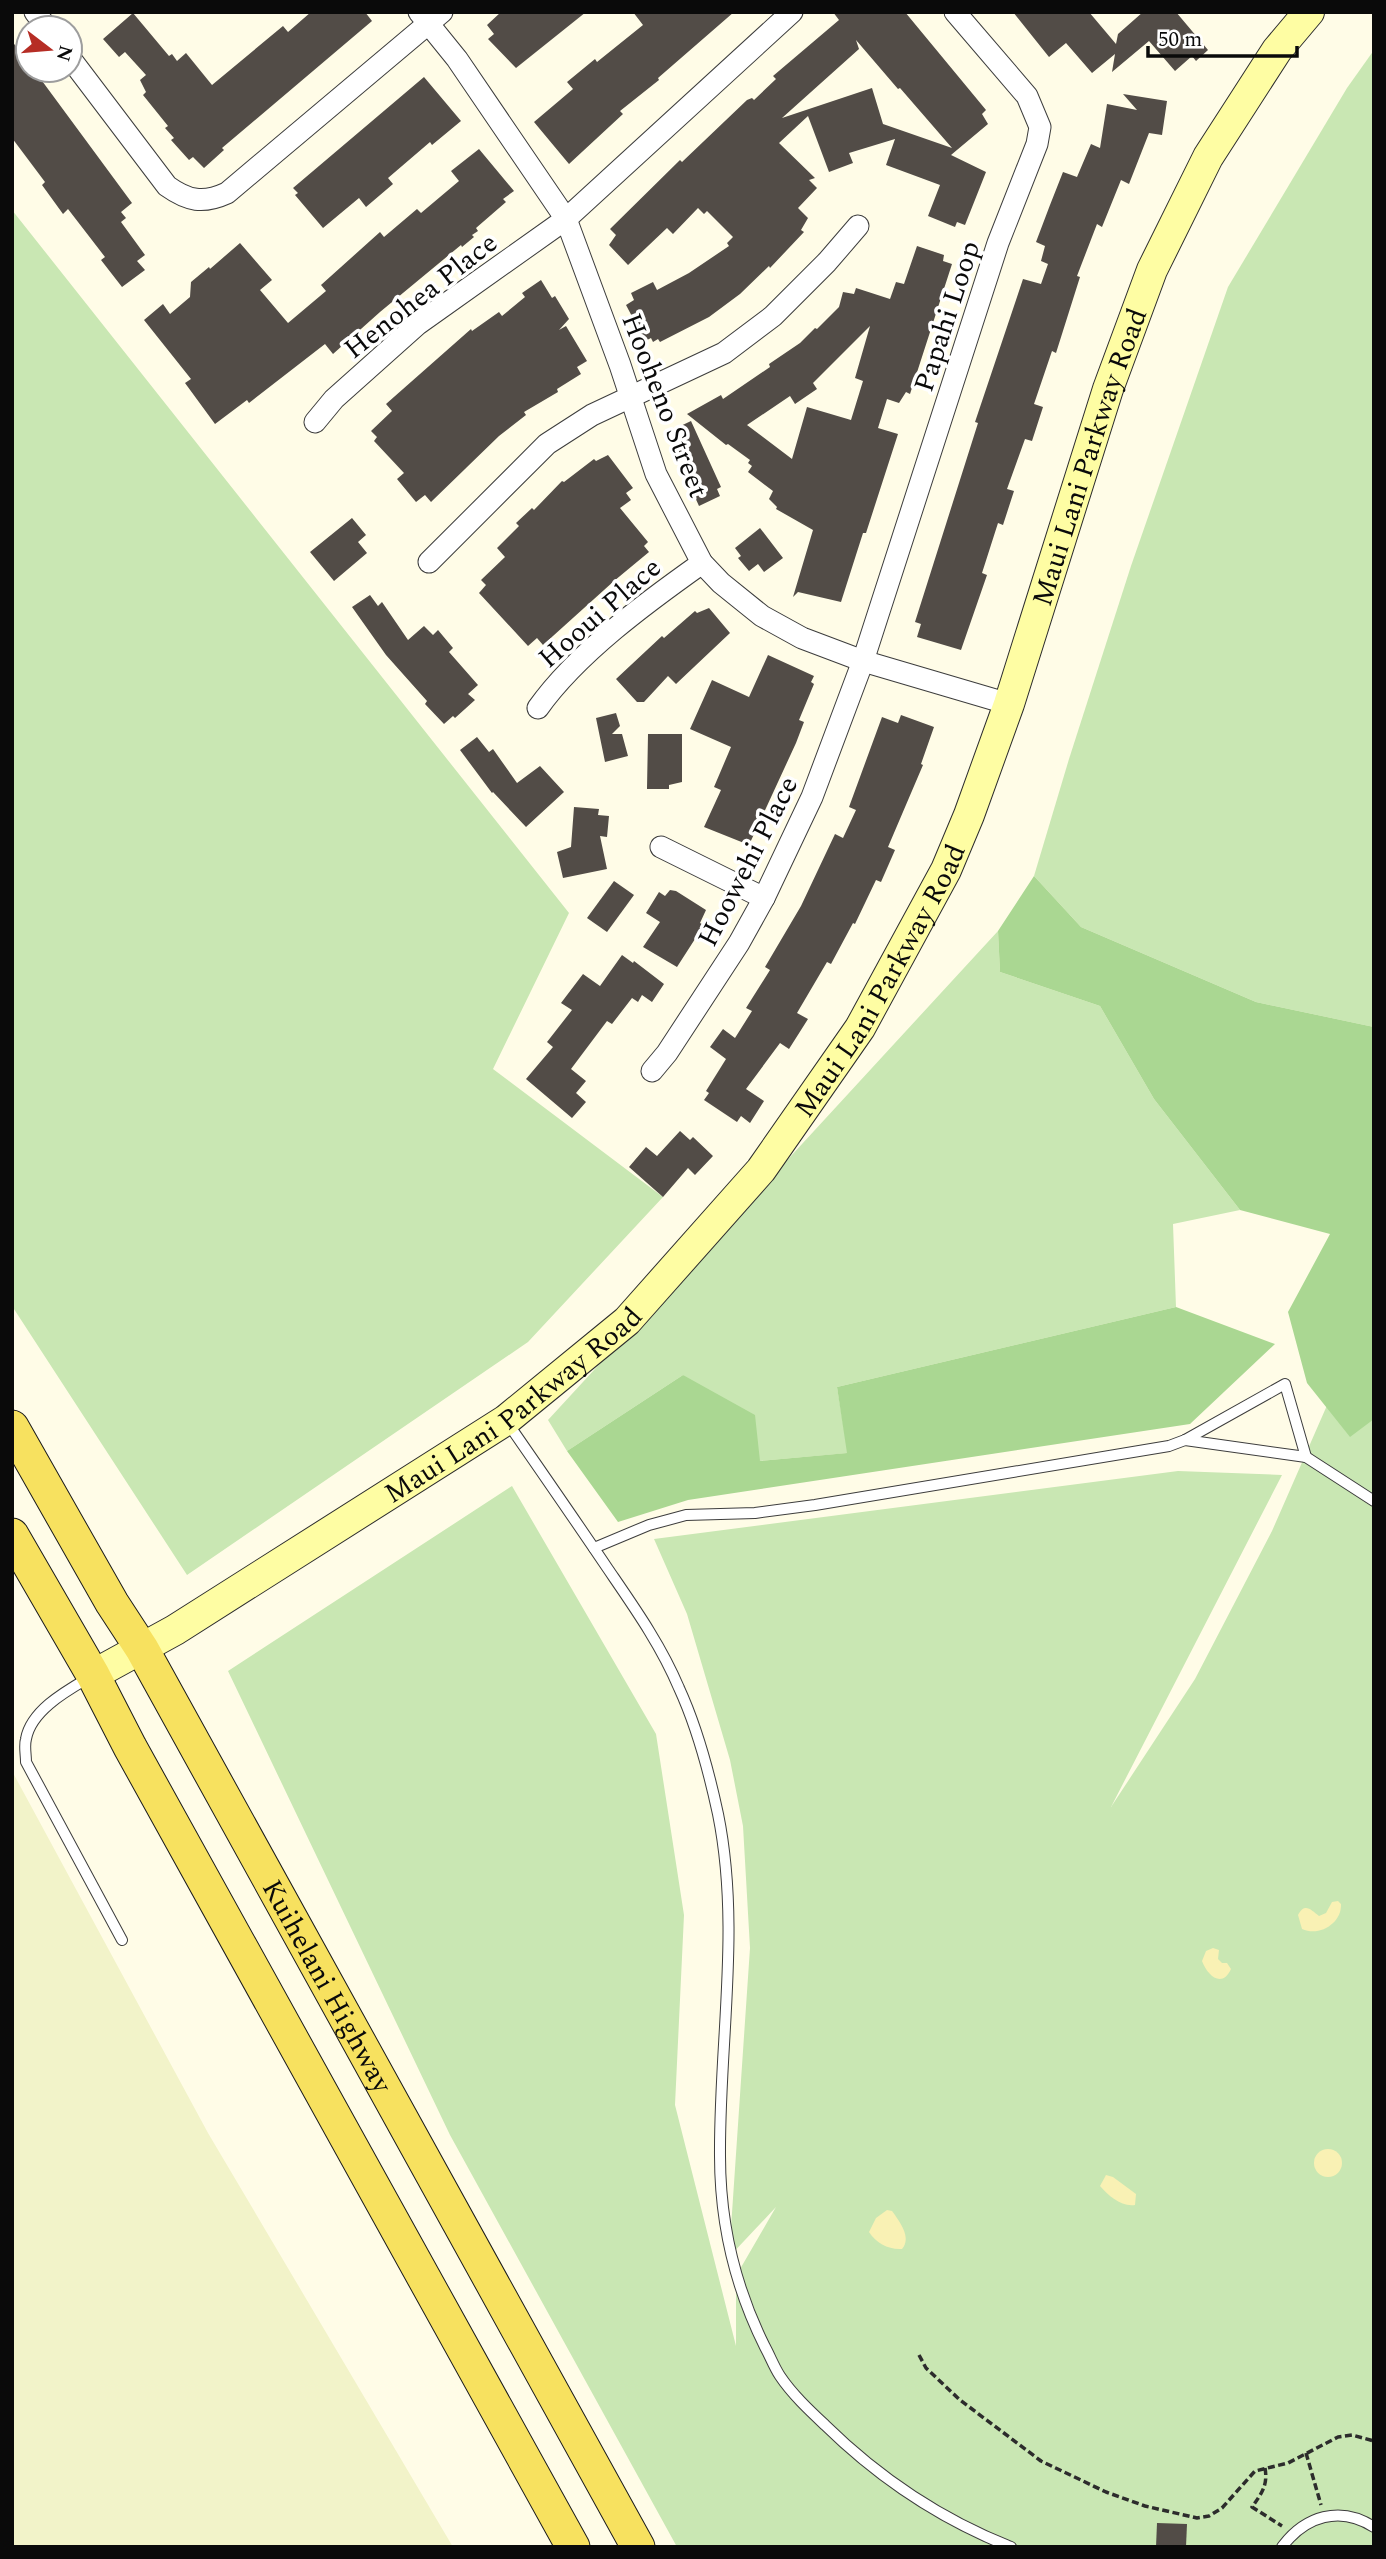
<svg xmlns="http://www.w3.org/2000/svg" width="1386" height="2559" viewBox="0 0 1386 2559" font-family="Spectral,serif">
<rect width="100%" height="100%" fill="#fffce7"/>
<path fill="#f2f3c9" d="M12,1771L208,2133L453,2547H12Z"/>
<g fill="#c9e7b3">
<path d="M1374,50V1027L1256,1002L1081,927L1034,876L1069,759L1131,566L1228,287L1347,88Z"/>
<path d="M12,210L569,913L493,1069L663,1197L528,1342L187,1575L12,1306Z"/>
<path d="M998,931L1000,972L1100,1006L1154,1099L1240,1210L1173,1224L1176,1307L837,1387L848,1453L760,1461L683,1375L567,1451L548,1420Z"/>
<path d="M1374,1298V2547H677L450,2135L228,1671L512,1486L656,1734L684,1915L675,2105L736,2346V2276L776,2207L729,2257L750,1948L743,1826L730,1760L687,1614L654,1539L1178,1471L1282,1475L1111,1807L1195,1679L1272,1531Z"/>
</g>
<g fill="#aad792">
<path d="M1034,876L1081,927L1256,1002L1374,1027V1419L1350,1437L1307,1383L1288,1312L1330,1234L1240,1210L1154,1099L1100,1006L1000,972L998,931Z"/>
<path d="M1176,1307L1275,1344L1190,1424L688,1500L618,1522L567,1451L683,1375L755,1415L760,1461L847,1453L837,1387Z"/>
</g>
<g fill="#f9f1b4">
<path d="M1338,1901L1341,1904C1342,1923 1320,1937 1302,1929L1298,1915C1305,1902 1311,1910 1319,1916L1326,1913L1332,1902Z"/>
<path d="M1213,1948L1219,1950L1218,1959L1222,1963H1227L1231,1969C1222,1989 1207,1975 1202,1961L1206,1951Z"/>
<circle cx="1328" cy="2163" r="14"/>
<path d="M1106,2175L1113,2177L1136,2194L1135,2205C1121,2207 1109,2196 1100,2186Z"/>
<path d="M887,2210L892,2211C900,2222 912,2238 902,2249C889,2250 876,2243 869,2232L876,2218Z"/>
</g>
<g fill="#524c47" fill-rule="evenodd">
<path d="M311,12H365L372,21L222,148L224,150L204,168L193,157L189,160L171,140L174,138L165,128L168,126L143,95L146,92L140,80L146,75L125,52L119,57L103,39L133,13L169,56L172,54L177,61L186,53L212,85L283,26L288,32Z"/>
<path d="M501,12H586L516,68L488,39L494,34L487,25Z"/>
<path d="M633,12H734L658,78L659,80L620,111L623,114L569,164L534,122L573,89L567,82L595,59L597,62L643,25Z"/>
<path d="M833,12H905L986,110L982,114L988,124L951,155L986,172L965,225L957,222L955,227L928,216L940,185L886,165L895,139L849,153L853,163L829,172L808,116L779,143L815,178L809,180L817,188L798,208L808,218L801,230L804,232L770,268L769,266L740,294L709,317L660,342L658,339L653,342L651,338L645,341L626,305L634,300L631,293L653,282L657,290L689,273L729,246L727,243L733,237L707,211L704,214L698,208L673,234L667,228L628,265L609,245L616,235L610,229L680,160L682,162L747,100L752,98L754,100L776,79L773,76L839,20ZM856,40L898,89L900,88L952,148L883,124L872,88L782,118L859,49Z"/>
<path d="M1013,12H1089L1116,44L1118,34L1143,12H1176L1208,50L1196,61L1192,56L1175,71L1149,41L1112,72L1115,54L1092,73L1066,43L1049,57Z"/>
<path d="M12,41L28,63V70H34L132,203L121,212L126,218L121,222L145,255L137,261L145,270L122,287L101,260L105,257L68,209L63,214L42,185L45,182L12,138Z"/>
<path d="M424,77L461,121L432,145L430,142L388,178L393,184L366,207L359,198L323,228L295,195L298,193L293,188Z"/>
<path d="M1123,94L1167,101L1162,135L1149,133L1129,184L1121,180L1102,227L1097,224L1077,276L1080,277L1056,353L1052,351L1034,404L1043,407L1032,441L1025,439L1007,489L1014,491L1003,525L998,523L982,573L987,575L961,650L917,637L921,624L915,622L978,423L975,422L1015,303L1023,279L1041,284L1048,264L1041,261L1045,246L1036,242L1050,205L1063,172L1077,177L1091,144L1100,148L1107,104L1137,110Z"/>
<path d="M479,149L514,191L503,199L506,202L476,228L478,231L472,235L474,237L462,247L461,245L380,312L333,354L325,344L249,403L247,400L215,424L185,383L191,379L144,320L163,304L170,314L190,297L191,282L209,267L210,269L240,243L272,280L260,290L288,323L326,291L321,285L380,232L384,237L417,209L421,213L459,181L451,171Z"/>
<path d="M917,246L944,255L943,261L952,264L910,394L906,392L899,403L887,399L878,428L898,434L866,533H863L841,602L798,592L793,597L813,530L776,509L777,507L769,499L773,491L748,472L752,466L748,463L750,460L728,444L726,445L687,414L721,395L723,399L770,367L769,364L800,343L815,328L817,329L839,307L843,292L854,294L856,288L890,299L896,282L904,284ZM870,326L855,378L863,381L851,420L807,407L792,459L747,425L790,396L795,404L817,389L813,383Z"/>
<path d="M541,280L552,298L555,296L569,319L559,330L566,326L587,361L577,367L581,374L557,389L558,392L524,412L526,415L499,436L431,502L425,495L416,502L397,479L404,473L374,441L377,437L371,431L392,411L386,404L471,329L472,331L499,312L502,316L525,297L522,293Z"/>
<path d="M691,421L721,487L717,489L720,496L699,506L684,473L687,471L670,431Z"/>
<path d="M608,455L633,488L626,493L631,500L620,508L648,542L644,546L649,552L614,581L543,645L537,638L528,646L479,593L486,585L481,580L505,557L497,548L519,526L516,523L532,508L534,510L562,481L564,482L594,459L596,461Z"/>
<path d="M352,518L366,535L358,542L367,553L334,581L310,552Z"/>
<path d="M760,528L783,558L764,572L758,564L749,571L738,558L741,556L735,548Z"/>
<path d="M370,595L378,606L382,602L408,640L424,626L433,635L438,630L453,648L449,652L478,685L468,694L475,700L455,718L453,716L444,724L425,704L427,701L386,655L352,607Z"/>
<path d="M709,608L730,633L676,684L668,676L644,702H637L616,679L662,636L664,638L695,611L697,613Z"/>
<path d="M768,655L814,676L811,682L814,684L799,720L804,722L796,743L749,845L704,827L721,790L714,787L731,747L690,729L712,680L749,697Z"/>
<path d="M616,713L620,726L612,734H622L628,756L605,762L596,718Z"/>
<path d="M901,715L934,727L921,764L923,765L888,847L895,850L881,882L876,880L855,924L853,923L831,964L827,962L797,1013L808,1019L789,1049L780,1043L746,1089L764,1101L750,1123L741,1116L737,1122L704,1100L709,1093L706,1091L726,1059L710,1047L723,1029L735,1038L752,1011L746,1008L770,970L765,967L801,906L835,834L843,838L856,810L849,807L882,717L898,723Z"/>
<path d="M648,734H682V782L669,785V789H647Z"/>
<path d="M477,737L489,752L493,749L517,783L540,766L564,792L526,827L493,792L492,793L460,750Z"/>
<path d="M574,807L599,809L598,815L609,816L607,837L600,836L607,869L563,878L557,852L571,847Z"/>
<path d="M614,881L634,895L607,932L587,918Z"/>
<path d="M670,890L676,891L706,910L700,923L704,925L677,967L643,947L660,922L646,913L659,892L665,896Z"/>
<path d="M622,955L633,963L634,961L664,984L652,1002L642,995L638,1002L632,998L612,1024L607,1021L571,1069L586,1081L576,1093L586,1102L572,1118L526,1079L553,1047L547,1042L572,1010L561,1003L583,974L600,986Z"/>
<path d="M680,1131L690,1140L693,1137L713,1156L695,1175L688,1168L663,1197L629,1167L646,1147L657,1156Z"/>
<path d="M1157,2523L1187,2524L1186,2547H1156Z"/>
</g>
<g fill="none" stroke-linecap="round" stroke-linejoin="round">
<defs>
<g id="lane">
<path d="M507,1422C541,1471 575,1520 608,1569C634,1607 661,1645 679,1688C697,1727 709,1772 718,1814C741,1927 719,2042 720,2156C720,2223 735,2287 765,2347C770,2356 774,2367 780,2376C792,2394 809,2410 825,2425C879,2478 940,2519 1011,2547"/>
<path d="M1185,1440L1306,1457L1374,1501"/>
<path d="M594,1548L649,1525L686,1515L755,1513L815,1505L1169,1446L1185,1440L1285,1384L1306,1457"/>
<path d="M90,1677C68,1690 31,1710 26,1739C24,1746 26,1754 26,1762L122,1940"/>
<path d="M1282,2547C1305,2516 1340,2505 1374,2527"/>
</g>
<g id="street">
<path d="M35,12L47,28"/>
<path d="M419,12L457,59L566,219L620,365L656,474L702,563L721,583L762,616L802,638L863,661L1009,704"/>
<path d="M70,58L167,186C188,201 203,204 227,193L442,12"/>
<path d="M315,422L334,399L418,324L566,219L792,12"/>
<path d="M429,562L547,444L592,415L724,353L773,316L827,262L858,226"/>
<path d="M538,708C577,653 647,602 702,563"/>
<path d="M661,847L764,898"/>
<path d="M652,1071L667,1053L739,943L764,898L812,797L863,661L998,243L1037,144L1040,127L1027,96L955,12"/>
</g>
<g id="secondary">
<path id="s1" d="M93,1675L175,1630L506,1420L627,1321L761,1170L860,1028L946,870L969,815L1009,704L1108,389L1152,270L1208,157L1277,50L1309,12"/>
</g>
<g id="primary">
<path id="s2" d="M12,1427L112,1603L142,1649L638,2547"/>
<path d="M12,1535L93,1675L130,1747L573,2547"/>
</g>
</defs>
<use href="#lane" stroke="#3d3d3d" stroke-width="12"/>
<use href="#street" stroke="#3d3d3d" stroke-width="23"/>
<use href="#secondary" stroke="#2c2c2c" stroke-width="32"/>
<use href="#primary" stroke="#1b1b1b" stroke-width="35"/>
<g stroke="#2c2c2c" stroke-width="3.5" stroke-dasharray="7 3.5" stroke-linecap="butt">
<path d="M919,2355L926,2368L960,2400L1041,2461L1106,2492L1145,2506L1197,2518L1209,2516L1222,2508L1255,2471L1288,2463L1338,2437L1352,2435L1374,2441"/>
<path d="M1306,2453L1321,2505"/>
<path d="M1265,2468C1268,2485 1262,2493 1252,2507L1282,2526"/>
</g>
<use href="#lane" stroke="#fff" stroke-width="10"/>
<use href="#street" stroke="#fff" stroke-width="21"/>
<use href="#secondary" stroke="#fefda3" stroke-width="30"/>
<use href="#primary" stroke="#f7e15f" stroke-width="33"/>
</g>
<g text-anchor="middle" stroke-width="7" stroke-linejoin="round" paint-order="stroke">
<g font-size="28" fill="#0a0a0a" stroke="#fff">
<text transform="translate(420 295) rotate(-38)" y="10">Henohea Place</text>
<text transform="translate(946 316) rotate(-72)" y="10">Papahi Loop</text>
<text transform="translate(666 405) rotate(69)" y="10">Hooheno Street</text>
<text dy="10" stroke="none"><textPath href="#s1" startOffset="1634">Maui Lani Parkway Road</textPath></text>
<text transform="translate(599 612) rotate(-41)" y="10">Hooui Place</text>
<text transform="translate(747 861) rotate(-63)" y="10">Hoowehi Place</text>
<text dy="10" stroke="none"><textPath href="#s1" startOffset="1068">Maui Lani Parkway Road</textPath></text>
<text dy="10" stroke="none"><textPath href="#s1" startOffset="500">Maui Lani Parkway Road</textPath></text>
<text dy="10" stroke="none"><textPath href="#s2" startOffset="642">Kuihelani Highway</textPath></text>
</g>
</g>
<rect width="1386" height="2559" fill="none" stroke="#0a0a0a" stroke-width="28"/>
<g transform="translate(49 49) rotate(106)"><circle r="33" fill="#ffffff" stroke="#9d9d9d" stroke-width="2"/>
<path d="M0-5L12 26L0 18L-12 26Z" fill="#b62d25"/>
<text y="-10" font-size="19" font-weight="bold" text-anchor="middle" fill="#0a0a0a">N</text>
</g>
<path d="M1148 46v10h149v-10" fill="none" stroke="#0a0a0a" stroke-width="3.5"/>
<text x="1158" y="46" font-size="21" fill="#0a0a0a" stroke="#ffffff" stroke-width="5" paint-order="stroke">50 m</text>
</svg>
